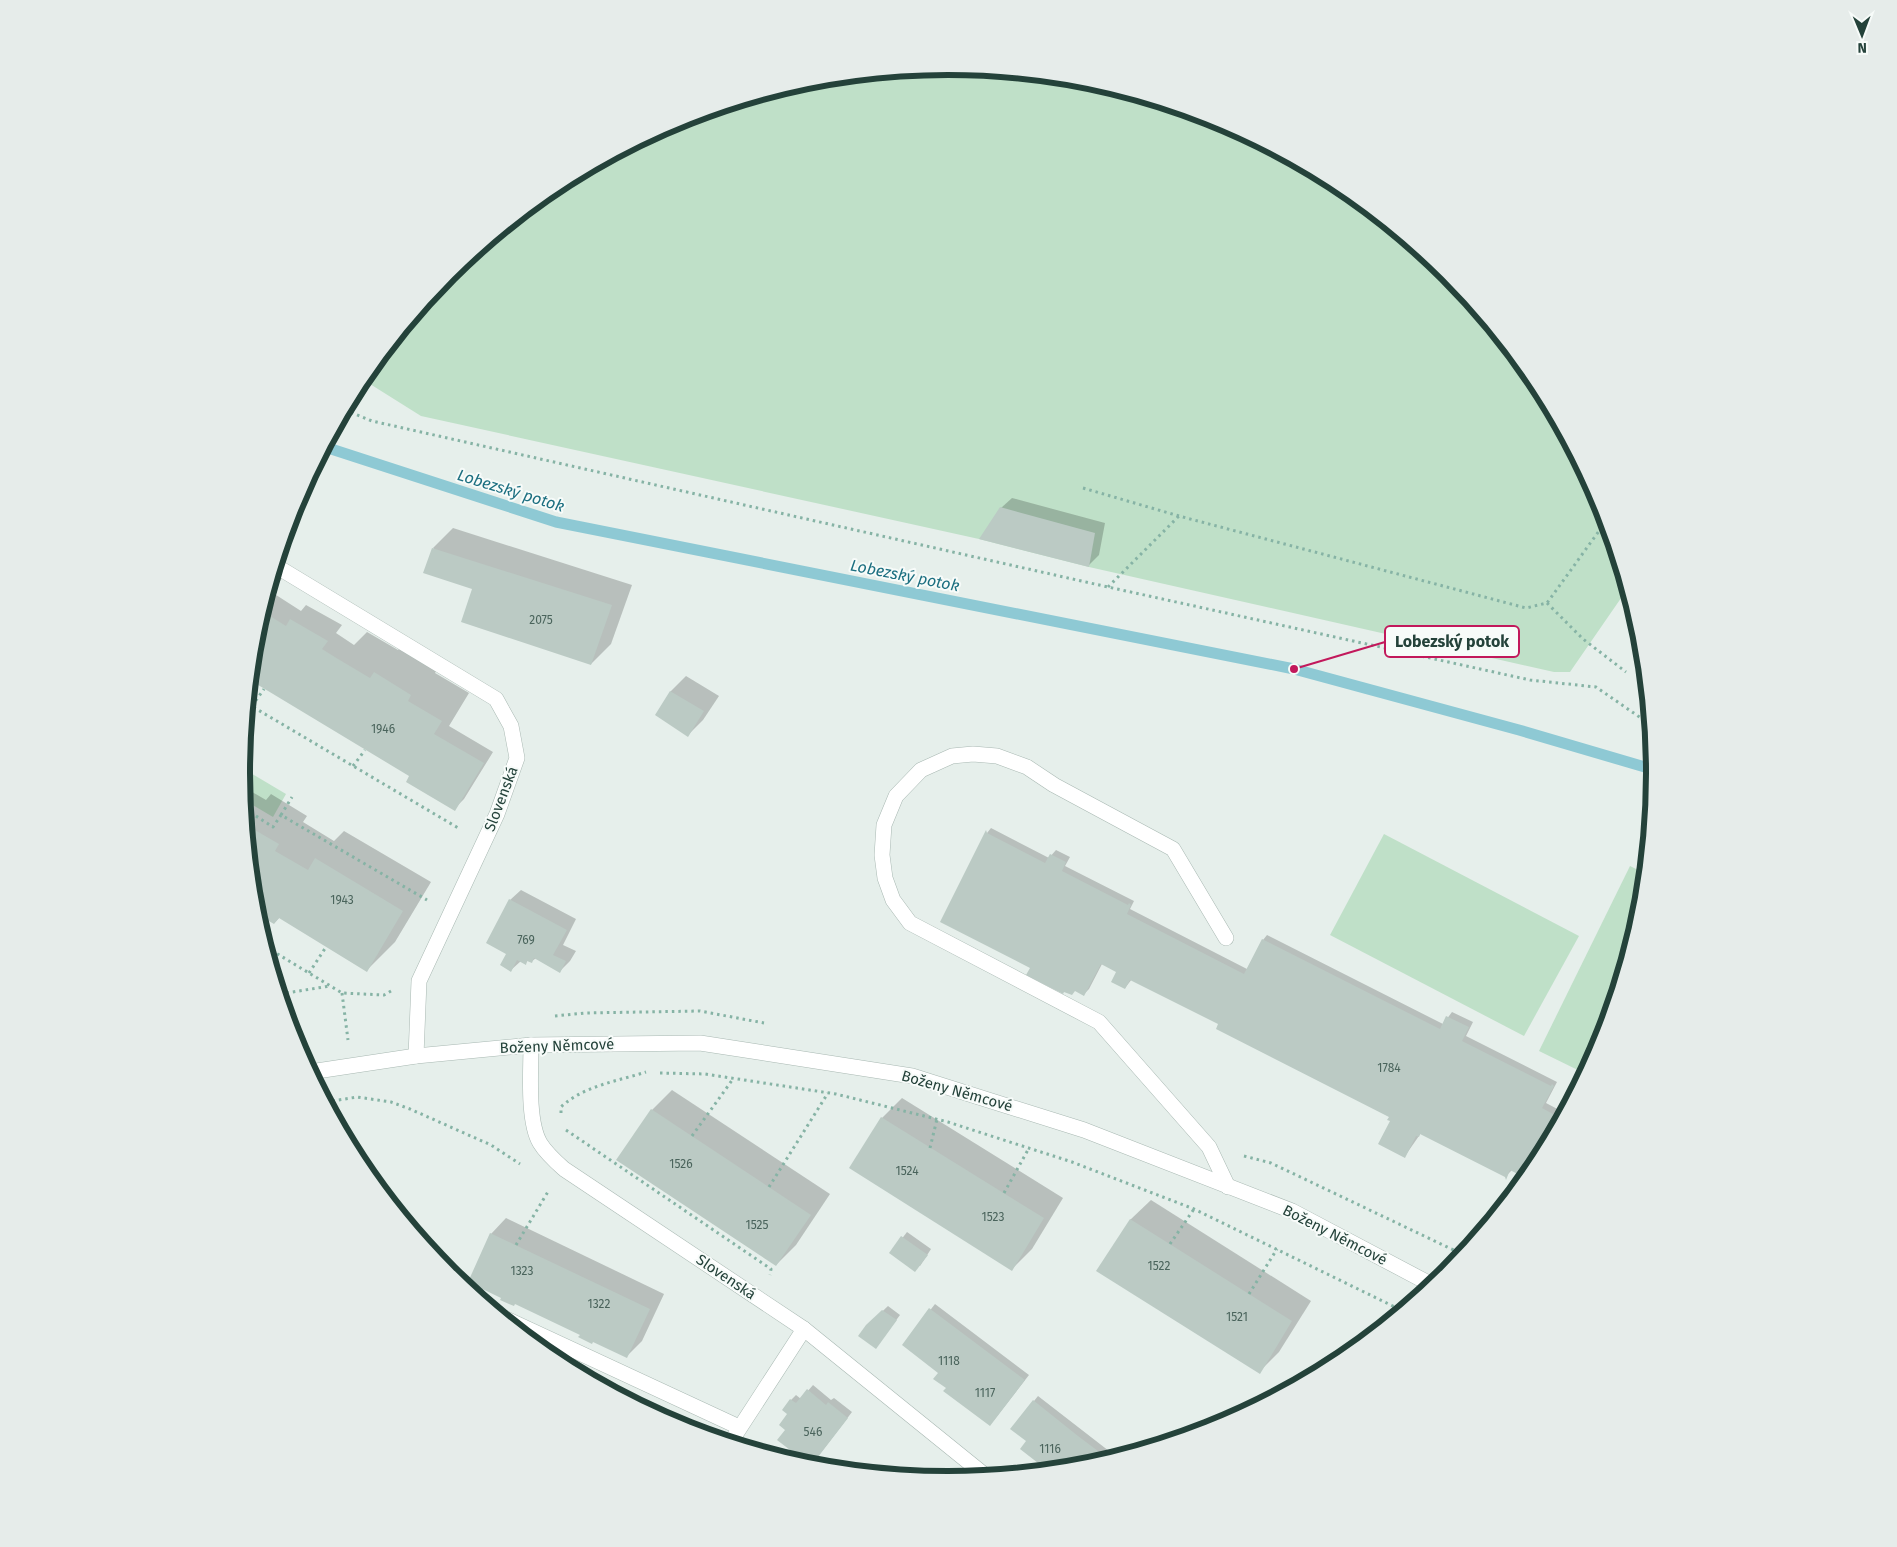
<svg xmlns="http://www.w3.org/2000/svg" width="1897" height="1547" viewBox="0 0 1897 1547" font-family="'Fira Sans',sans-serif">
<rect width="100%" height="100%" fill="#e6efeb"/>
<g fill="#bfe0c8">
<path d="M949,66L1087,80L1219,120L1342,186L1449,274L1537,381L1602,503L1628,588L1570,672H1554L1089,567L979,539L421,416L362,379L449,273L556,185L678,120L811,80Z"/>
<path d="M242,768L286,794L273,817L244,800Z"/>
<path d="M1384,834L1579,936L1524,1036L1330,935Z"/>
<path d="M1630,866L1646,874L1642,912L1602,1044L1586,1074L1539,1051Z"/>
</g>
<g fill="#0003">
<path d="M1012,498L1105,523L1099,555L1089,565L1001,508Z"/>
<path d="M453,528L632,585L611,644L591,664L474,588L433,548Z"/>
<path d="M275,568L285,573L273,593L301,611L306,605L342,625L336,633L354,645L367,632L398,650L403,645L439,666L435,673L469,693L449,726L493,752L464,799L454,809L414,771L251,679L255,635Z"/>
<path d="M686,676L719,696L703,720L688,735L656,715L671,691Z"/>
<path d="M242,786L266,800L271,794L307,816L303,822L334,841L344,831L431,882L395,942L367,970L280,917L274,923L255,911Z"/>
<path d="M991,828L1049,858L1056,850L1070,857L1065,866L1134,901L1130,909L1247,969L1263,940L1267,935L1443,1024L1452,1012L1473,1022L1466,1036L1557,1082L1546,1103L1565,1113L1536,1167L1527,1178L1512,1170L1506,1176L1421,1133L1405,1156L1390,1117L1219,1023L1132,979L1125,988L1118,971L1102,964L1089,989L1084,994L1032,967L987,833Z"/>
<path d="M521,890L576,919L563,945L576,951L570,961L560,971L536,958L531,962L528,960L526,963L521,961L511,970L507,953L510,900Z"/>
<path d="M672,1090L830,1194L796,1245L776,1265L618,1160L652,1110Z"/>
<path d="M902,1098L1063,1198L1032,1249L1012,1269L851,1168L882,1118Z"/>
<path d="M1151,1200L1311,1301L1279,1352L1259,1372L1130,1220Z"/>
<path d="M506,1218L664,1294L642,1341L627,1356L503,1297L491,1234Z"/>
<path d="M907,1232L931,1249L920,1266L891,1253Z"/>
<path d="M1403,1302L1409,1306L1374,1335L1383,1322Z"/>
<path d="M935,1304L1029,1375L994,1420L947,1388L940,1372L904,1344Z"/>
<path d="M888,1306L900,1315L880,1342L867,1326Z"/>
<path d="M813,1385L831,1400L834,1398L852,1412L816,1459L786,1429L791,1400L796,1395L801,1399Z"/>
<path d="M1038,1396L1118,1458L1086,1467L1038,1472L1035,1470L1040,1463L1028,1441L1034,1401Z"/>
</g>
<g fill="none" stroke-linecap="round" stroke-linejoin="round">
<path stroke="#8ec9d4" stroke-width="11" d="M325,447L556,522L1294,669L1519,730L1655,770"/>
</g>
<g fill="#bbcac4">
<path d="M1000,507L1095,533L1089,567L979,539Z"/>
<path d="M432,548L612,605L591,665L461,622L472,589L423,573Z"/>
<path d="M262,611L286,626L290,619L328,641L322,649L338,659L370,678L374,672L411,695L408,701L442,721L434,734L484,763L455,811L406,782L409,776L250,680L255,635Z"/>
<path d="M670,691L704,711L688,737L655,715Z"/>
<path d="M246,825L279,844L275,851L308,870L315,858L403,911L367,972L279,918L274,924L255,913Z"/>
<path d="M986,830L987,833L1045,863L1050,854L1066,862L1062,871L1128,905L1129,903L1131,905L1127,914L1244,974L1262,939L1440,1029L1446,1016L1469,1027L1462,1041L1551,1086L1552,1084L1554,1086L1542,1108L1562,1119L1536,1167L1527,1179L1510,1170L1506,1180L1505,1177L1420,1134L1419,1137L1416,1136L1405,1158L1378,1144L1390,1121L1387,1120L1389,1117L1216,1029L1218,1024L1130,980L1125,989L1111,982L1116,972L1101,964L1084,996L1075,991L1072,995L1064,992L1063,994L1026,975L1030,968L940,922Z"/>
<path d="M509,899L567,930L553,955L566,961L560,973L534,958L532,963L527,961L526,965L517,960L511,972L500,965L506,954L486,943Z"/>
<path d="M651,1109L811,1215L776,1266L616,1160Z"/>
<path d="M881,1117L1044,1218L1012,1271L849,1168Z"/>
<path d="M1130,1219L1292,1321L1260,1374L1096,1271Z"/>
<path d="M490,1233L650,1309L627,1358L593,1342L592,1344L578,1337L580,1335L515,1304L514,1306L509,1304L500,1300L501,1298L468,1282Z"/>
<path d="M901,1236L928,1255L915,1272L889,1253Z"/>
<path d="M929,1308L1025,1380L990,1426L943,1391L946,1388L933,1379L938,1373L902,1345Z"/>
<path d="M882,1310L897,1320L876,1349L858,1336L866,1325Z"/>
<path d="M1382,1322L1386,1325L1372,1336Z"/>
<path d="M807,1389L826,1405L828,1402L848,1418L811,1466L777,1440L785,1430L779,1425L787,1414L782,1410L790,1399L796,1403Z"/>
<path d="M1033,1400L1078,1436L1110,1460L1086,1467L1036,1472L1033,1470L1038,1463L1020,1449L1026,1441L1010,1429Z"/>
</g>
<g fill="none" stroke-linecap="round" stroke-linejoin="round">
<defs>
<path id="service" d="M1226,938L1173,849L1054,785L1027,767L997,756L973,754L952,756L921,770L896,796L884,825L882,855L885,878L893,900L910,923L1099,1022L1209,1147L1228,1187"/>
<g id="minor">
<path d="M276,566L496,699L511,726L517,758L497,814L419,981L416,1056"/>
<path d="M531,1045C531,1070 527,1121 540,1143C546,1153 555,1161 564,1169L804,1329L987,1477"/>
<path d="M310,1072L416,1056L531,1045L700,1043L912,1076L1084,1130L1292,1211L1434,1286"/>
<path d="M500,1316L739,1427"/>
<path d="M730,1443L804,1329"/>
</g>
</defs>
<use href="#service" stroke="#a8b8b2" stroke-width="16"/>
<use href="#minor" stroke="#a8b8b2" stroke-width="16"/>
<g stroke="#86b3a5" stroke-width="3" stroke-dasharray="2.5 4" stroke-linecap="butt">
<path d="M345,410L372,421L1108,587L1530,680L1596,687L1651,725"/>
<path d="M1083,488L1179,516L1526,608L1547,603L1607,520"/>
<path d="M1108,587L1179,516"/>
<path d="M1547,603L1583,639L1626,672"/>
<path d="M248,704L460,829"/>
<path d="M252,706L264,689"/>
<path d="M353,766L365,750"/>
<path d="M245,809L273,827L281,815L427,900"/>
<path d="M281,815L292,797"/>
<path d="M266,947L342,993L384,995L391,991"/>
<path d="M270,963L276,953"/>
<path d="M309,973L326,947"/>
<path d="M342,993L348,1040"/>
<path d="M280,994L330,986"/>
<path d="M555,1016L585,1013L700,1011L764,1023"/>
<path d="M660,1073L705,1074L836,1094L948,1122L1072,1162L1194,1209L1403,1311"/>
<path d="M326,1102L357,1097L391,1102L410,1109L491,1145L520,1164"/>
<path d="M561,1113V1107C583,1086 618,1081 646,1072"/>
<path d="M566,1130L771,1269L770,1275"/>
<path d="M692,1136L733,1079"/>
<path d="M930,1148L937,1119"/>
<path d="M1244,1156L1271,1163L1464,1255"/>
<path d="M769,1187L828,1093"/>
<path d="M1004,1193L1029,1148"/>
<path d="M1170,1244L1194,1209"/>
<path d="M516,1245L549,1190"/>
<path d="M1249,1294L1277,1249"/>
</g>
<use href="#service" stroke="#fff" stroke-width="15"/>
<use href="#minor" stroke="#fff" stroke-width="15"/>
</g>
<g text-anchor="middle" stroke-width="4" stroke-linejoin="round" paint-order="stroke">
<g font-size="12" fill="#4a645c">
<text x="541" y="624">2075</text>
<text x="383" y="733">1946</text>
<text x="342" y="904">1943</text>
<text x="526" y="944">769</text>
<text x="1389" y="1072">1784</text>
<text x="681" y="1168">1526</text>
<text x="907" y="1175">1524</text>
<text x="993" y="1221">1523</text>
<text x="757" y="1229">1525</text>
<text x="1159" y="1270">1522</text>
<text x="522" y="1275">1323</text>
<text x="599" y="1308">1322</text>
<text x="1237" y="1321">1521</text>
<text x="949" y="1365">1118</text>
<text x="985" y="1397">1117</text>
<text x="813" y="1436">546</text>
<text x="1050" y="1453">1116</text>
</g>
<g font-size="15" fill="#24423a" stroke="#f7fbf9">
<text transform="translate(501 799) rotate(-69)" y="5">Slovenská</text>
<text transform="translate(557 1046) rotate(-2)" y="5">Boženy Němcové</text>
<text transform="translate(957 1091) rotate(16)" y="5">Boženy Němcové</text>
<text transform="translate(1335 1235) rotate(27)" y="5">Boženy Němcové</text>
<text transform="translate(726 1277) rotate(34)" y="5">Slovenská</text>
</g>
<g font-size="16" font-style="italic" fill="#1c6f80" stroke="#f7fbf9">
<text transform="translate(511 490) rotate(17)" y="6">Lobezský potok</text>
<text transform="translate(905 575) rotate(11)" y="6">Lobezský potok</text>
</g>
</g>
<path d="M0 0H1897V1547H0ZM250 773a698 698 0 1 1 1396 0a698 698 0 1 1-1396 0Z" fill="#e6ecea" fill-rule="evenodd"/>
<path fill="none" stroke="#24423a" stroke-width="6" d="M250 773a698 698 0 1 1 1396 0a698 698 0 1 1-1396 0Z"/>
<path fill="none" stroke="#c2185b" stroke-width="2" d="M1294 669L1385 642"/>
<circle fill="#c2185b" stroke="#f7fbf9" stroke-width="2" cx="1294" cy="669" r="5"/>
<rect fill="#f7fbf9" stroke="#c2185b" stroke-width="2" x="1385" y="626" width="134" height="31" rx="5"/>
<g font-size="16" text-anchor="middle" font-weight="bold" fill="#24423a">
<text x="1452" y="647">Lobezský potok</text>
</g>
<g transform="translate(1862 35) rotate(179)" stroke="#f7fbf9" stroke-width="4" paint-order="stroke">
<path d="M0-4L9 19L0 12L-9 19Z" fill="#24423a"/>
<text y="-8" font-size="14" font-weight="bold" text-anchor="middle" fill="#24423a">N</text>
</g>
</svg>
